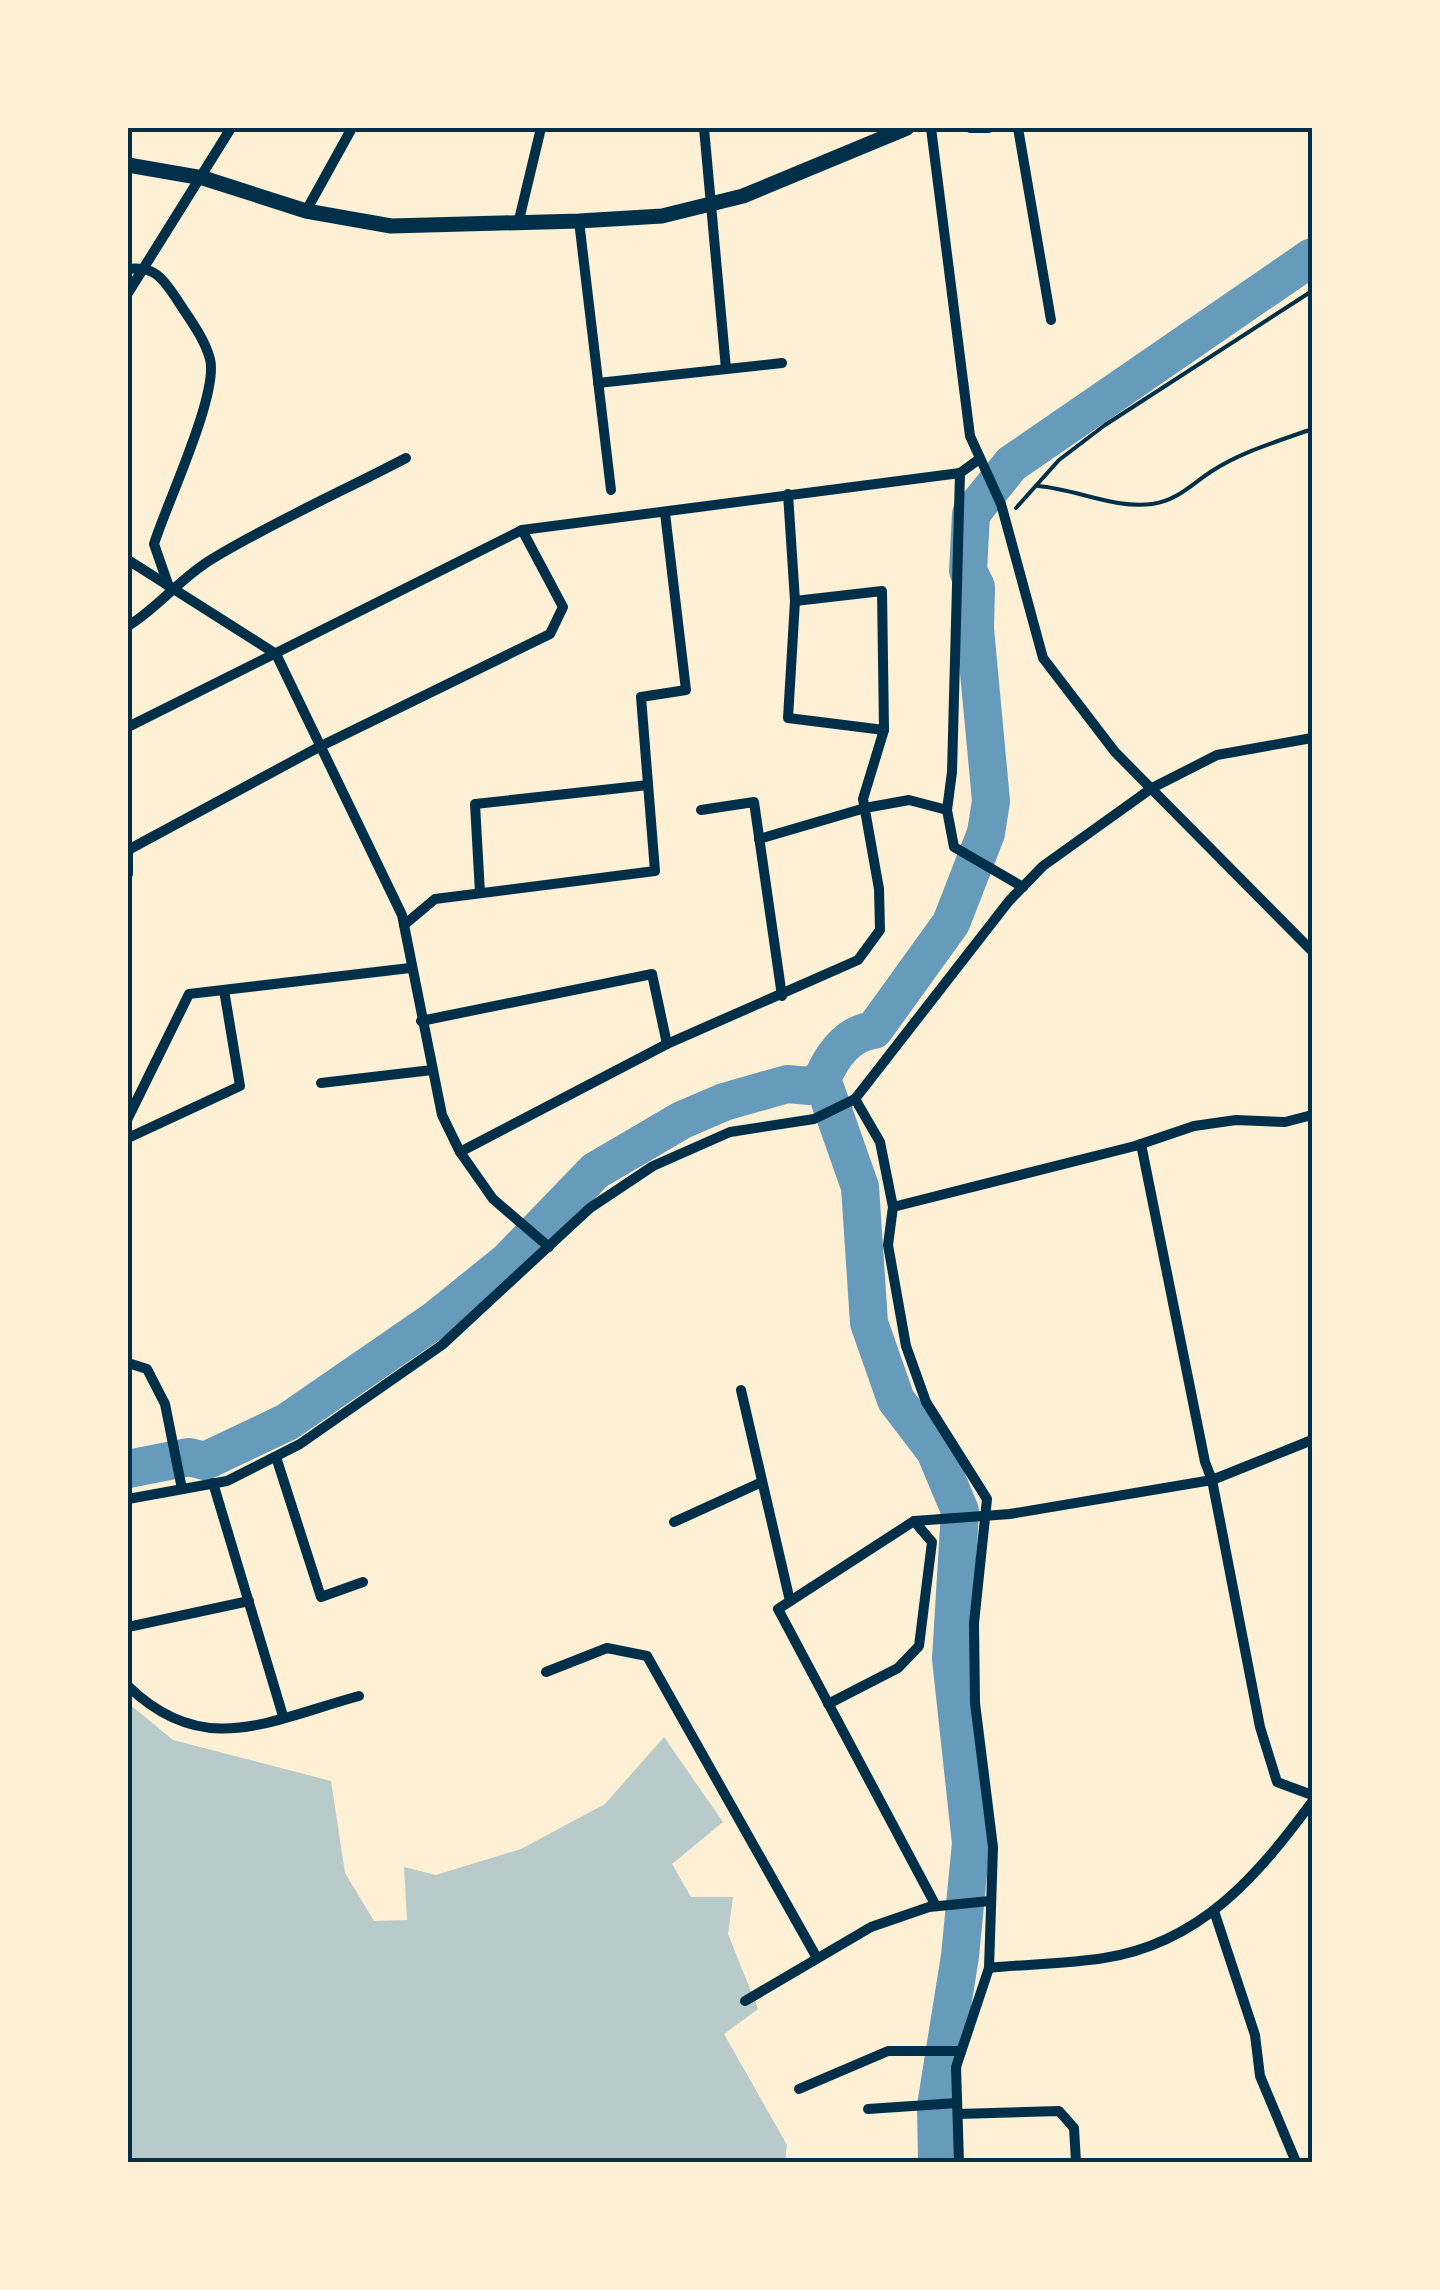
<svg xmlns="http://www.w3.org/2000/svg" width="1440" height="2290" viewBox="0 0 1440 2290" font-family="Lora,serif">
<rect width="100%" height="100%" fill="#fdf0d5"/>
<path fill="#b9caca" d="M128,1703L173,1740L331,1781L345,1873L374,1921L407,1920L404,1867L436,1875L521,1849L605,1804L664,1737L723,1822L672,1864L691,1897H733L728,1934L758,2009L724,2034L787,2145L785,2162H128Z"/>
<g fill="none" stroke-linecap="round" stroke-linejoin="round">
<g stroke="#669bbc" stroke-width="38">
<path d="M128,1469L189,1457L205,1461L287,1422L435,1320L508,1261L595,1171L682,1120L724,1102L787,1084L810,1086L822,1079"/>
<path d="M937,2162L936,2106L960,1956L971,1843L951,1659L960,1511L935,1451L896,1400L869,1323L860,1187L822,1079C832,1056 848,1033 874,1030L951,923L986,833L991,801L975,629L976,587L968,571L971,514L1011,464L1312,257"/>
</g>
<g stroke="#003049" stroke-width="4">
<path d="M1038,486C1076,489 1114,509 1152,504C1177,501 1193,483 1212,471C1243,451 1279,441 1312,429"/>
<path d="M1016,508L1059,460L1105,425L1312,291"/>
</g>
<g stroke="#003049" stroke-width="10">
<path d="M704,128L726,369"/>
<path d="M931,128L970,436L1001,504L1043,658L1115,752L1312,951"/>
<path d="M970,128H989"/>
<path d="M1018,128L1051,320"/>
<path d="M306,211L352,128"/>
<path d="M579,221L611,490"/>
<path d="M518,224L541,128"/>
<path d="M128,269C154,266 162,277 176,298C188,317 204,337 210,359C219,394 166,505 154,544L169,587"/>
<path d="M128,293L231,128"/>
<path d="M598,383L782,363"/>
<path d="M788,494L795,601L788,718L884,730"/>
<path d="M128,560L276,654L402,915L442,1115L460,1152L493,1199L549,1247"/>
<path d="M128,626C159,607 179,579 212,559C273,522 341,492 406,458"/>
<path d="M128,727L522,530L960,473L978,460"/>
<path d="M701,810L754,802L782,996"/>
<path d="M947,810L952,772L960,473"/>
<path d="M759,839L865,808L909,800L947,810L954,847L1023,887"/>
<path d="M128,848V874"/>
<path d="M128,850L319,747L550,634L563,607L522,530"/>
<path d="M480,893L475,804L648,785"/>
<path d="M404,925L435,899L655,871L641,697L686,690L665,513"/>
<path d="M421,1021L652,974L667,1044"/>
<path d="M321,1083L432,1070"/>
<path d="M855,1099L880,1142L893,1207L888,1245L906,1346L926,1402L987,1499L974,1623L975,1703L993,1847L989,1968L956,2067L959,2162"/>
<path d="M128,1118L189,994L410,968"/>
<path d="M128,1138L240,1086L224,990"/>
<path d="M1141,1144L1205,1462L1212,1480L1312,1440"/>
<path d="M460,1152L667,1044L858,960L880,930L879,889L863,799L884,730L882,591L795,601"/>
<path d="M893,1207L1135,1146L1194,1126L1236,1120L1285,1122L1312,1115"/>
<path d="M128,1363L147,1369L165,1404L182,1489"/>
<path d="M741,1390L790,1601"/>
<path d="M276,1457L321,1597L363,1582"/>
<path d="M213,1483L283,1716"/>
<path d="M128,1499L227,1481L300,1444L442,1345L590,1208L653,1166L730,1132L814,1119L855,1099L1009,901L1043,866L1152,788L1217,755L1312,738"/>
<path d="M674,1522L762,1482"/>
<path d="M128,1627L249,1601"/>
<path d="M546,1672L607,1648L647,1656L817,1958"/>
<path d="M128,1686C204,1760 270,1720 359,1696"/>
<path d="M828,1704L898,1668L919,1646L932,1542L914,1521"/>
<path d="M936,1906L778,1609L914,1521L1010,1514L1212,1480L1260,1727L1277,1782L1312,1795"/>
<path d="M1215,1914L1255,2035L1260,2076L1296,2162"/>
<path d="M989,1968C1027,1964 1066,1964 1104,1958C1201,1943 1257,1876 1312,1802"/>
<path d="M745,2001L871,1927L929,1907L990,1901"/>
<path d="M799,2089L888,2051H960"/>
<path d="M868,2109L957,2103"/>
<path d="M958,2114L1059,2111L1074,2128L1076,2162"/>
</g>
<path stroke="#003049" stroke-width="15" d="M128,165L203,178L306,211L391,226L579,221L662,216L743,196L907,128"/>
</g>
<rect width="1440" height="2290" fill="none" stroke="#fdf0d5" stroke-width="260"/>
<rect x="130" y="130" width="1180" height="2030" fill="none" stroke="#003049" stroke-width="4"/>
</svg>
